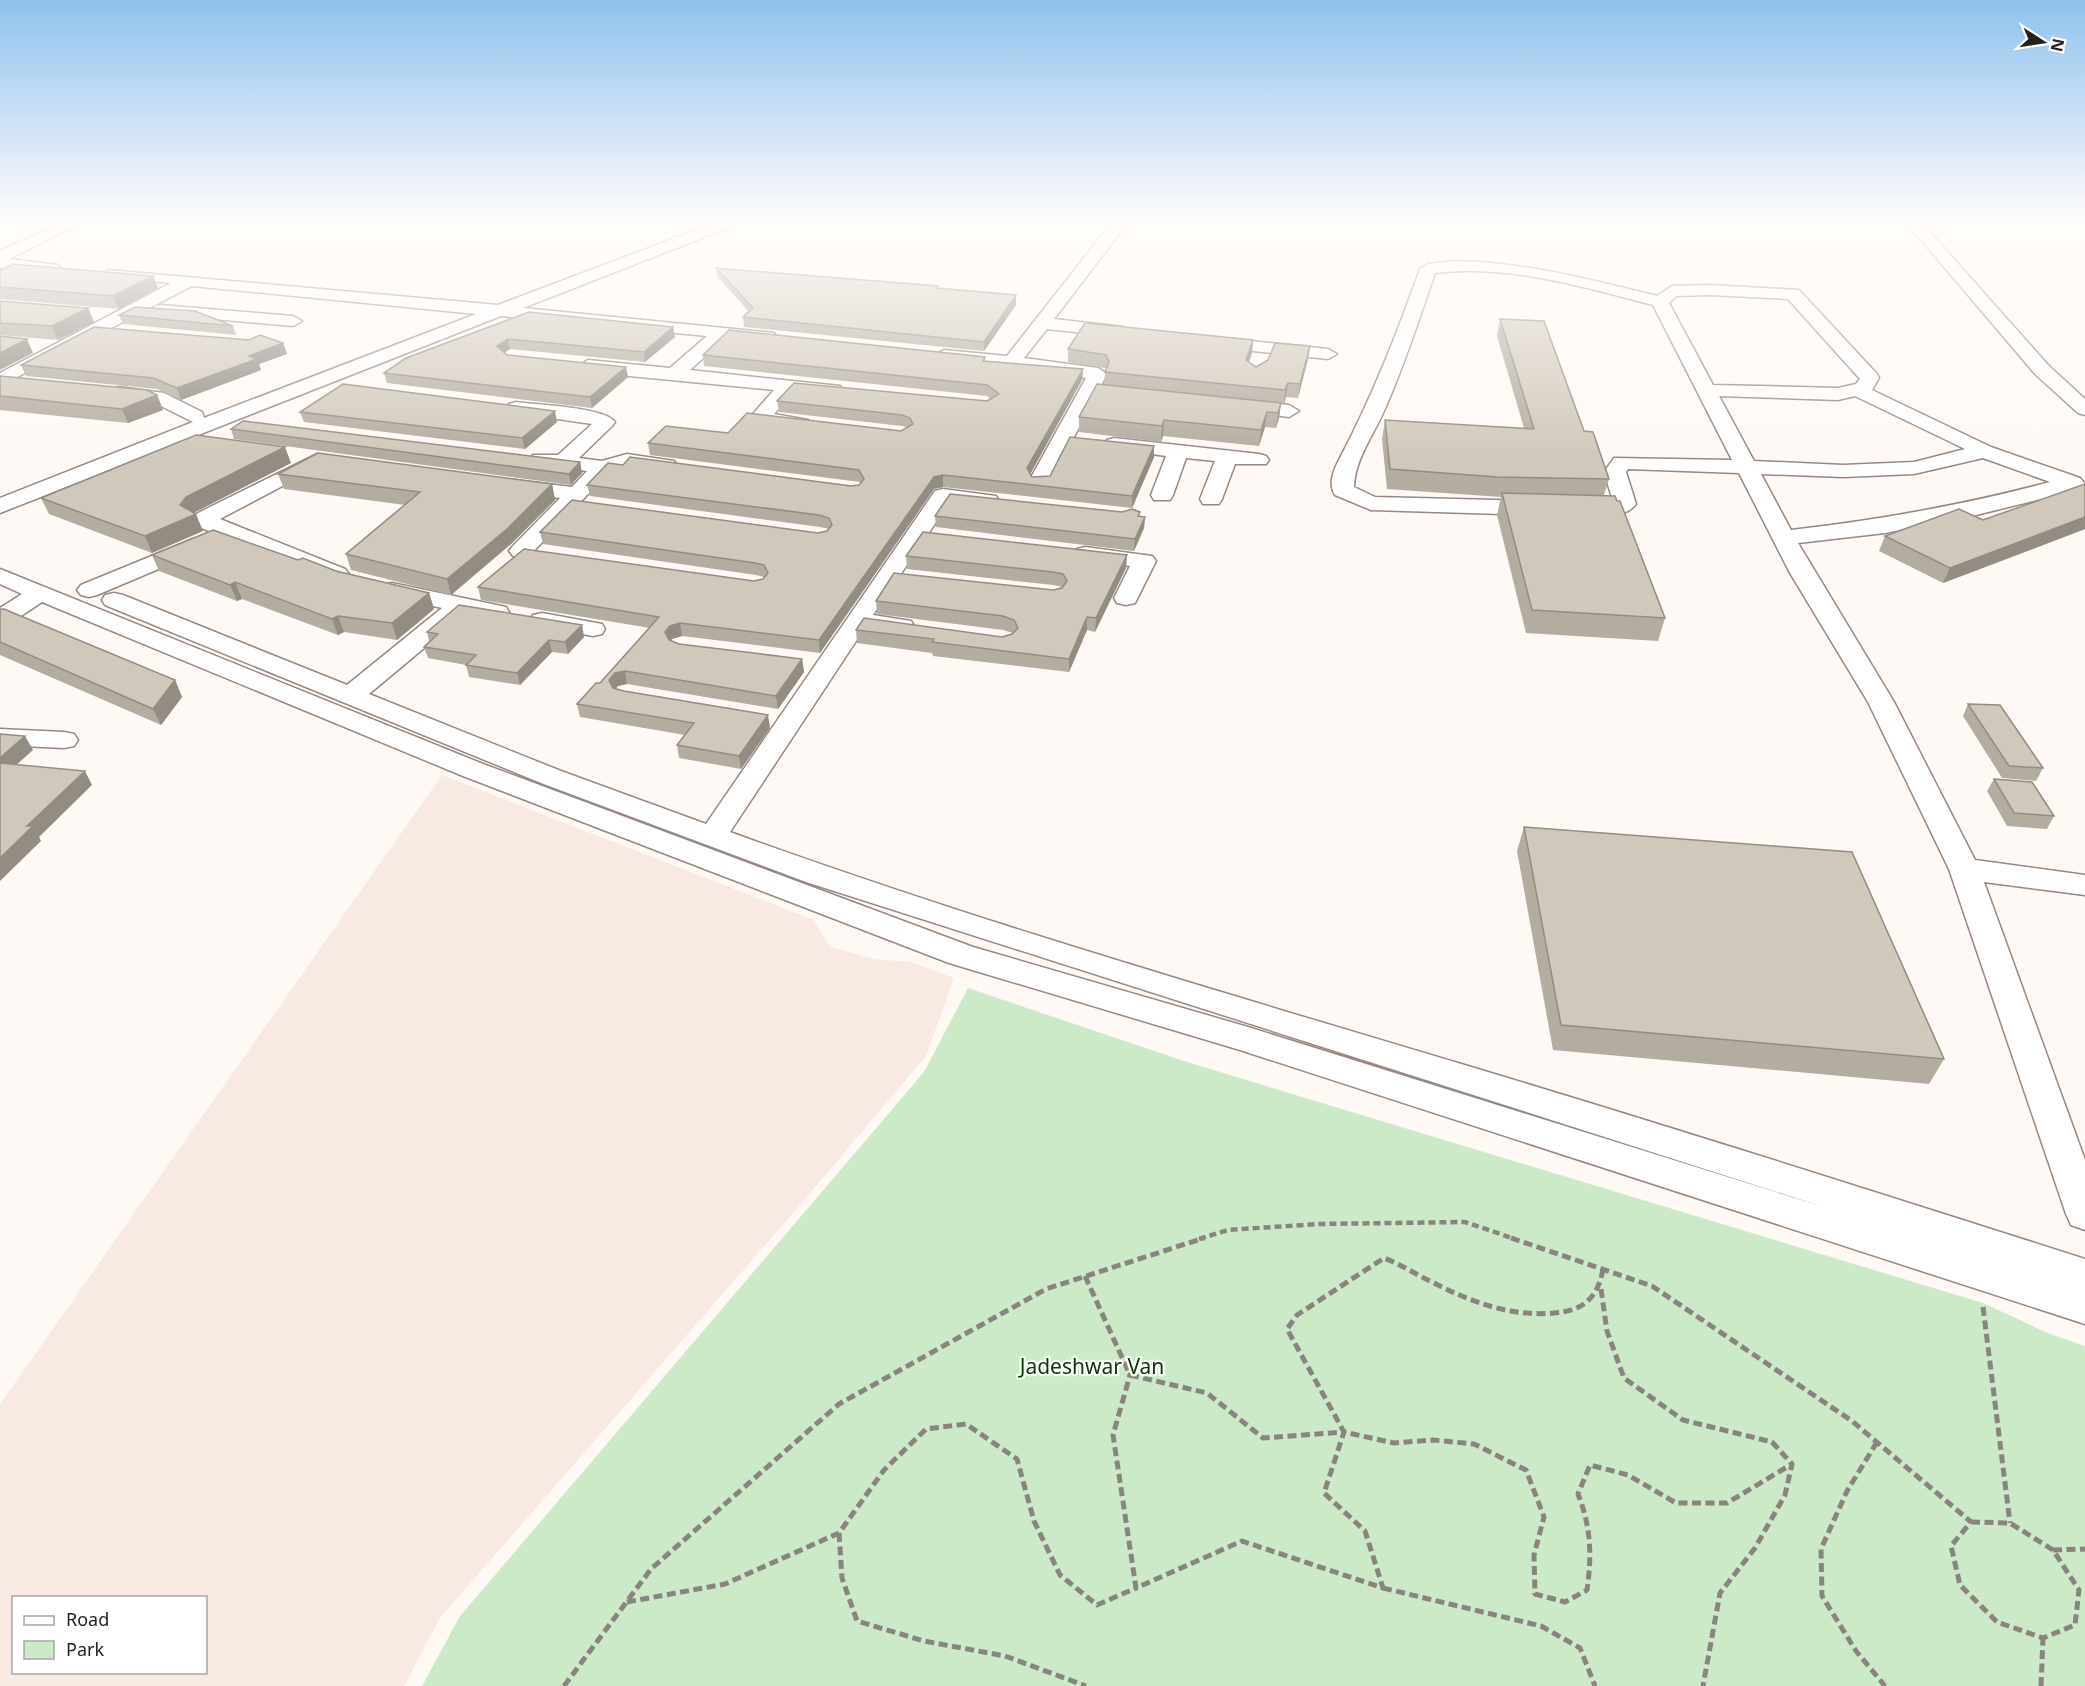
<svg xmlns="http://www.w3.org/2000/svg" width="2085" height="1686" viewBox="0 0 2085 1686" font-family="'Noto Sans',sans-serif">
<rect width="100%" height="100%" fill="#fff9f5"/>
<path fill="#f8eae2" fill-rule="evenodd" d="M442,775L814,920L830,947L874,959L911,962L954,978L926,1056L795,1211L440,1618L404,1686H0V1404ZM14,1598H206V1672H14Z"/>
<path fill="#cceac7" d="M968,988L1187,1062L1983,1303L2050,1334L2085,1346V1686H422L460,1616L924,1072Z"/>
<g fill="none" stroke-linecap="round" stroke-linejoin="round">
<defs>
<g id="minor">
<path d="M65,221H85L9,259L58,265L60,268L58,271L0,268V251Z"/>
<path d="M720,221H741L738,224L523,308L774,333L777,337L768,342L726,338L690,370L840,386L843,390L840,394L793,392L774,414L808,420L811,424L808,428C792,432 762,429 752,415L774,390L588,372L579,366L588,360L670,368L707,336L501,316L0,513V498L193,422L153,402L112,397L109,393L112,389L119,387L164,393L202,412L204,418L476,314L192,286L0,386V373L171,283L114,278L106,273L108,270L498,305Z"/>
<path d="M1113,221H1129L1054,319L1123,327L1132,332L1123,337L1047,329L1024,358L1098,368L1107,374L1051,481L1048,486H1032L1029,481L1086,378L944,360L935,355L944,350L1007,356Z"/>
<path d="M1905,221H1920L2049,366L2085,399V415L2078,413L2035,374Z"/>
<path d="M1453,261C1523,262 1589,279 1657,296L1672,286L1710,285L1799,290L1877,374L1879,378L1872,390L1991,447L2080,478L2085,484L2082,489L1972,516L1885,533L1798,543L1894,702L1975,860L2085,875V895L1984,882L2085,1160V1230L2071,1225L2066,1214L1949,869L1868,702L1790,573L1739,473L1628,469L1626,472L1636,504C1626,519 1591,518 1575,514L1572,509L1575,504L1613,501L1604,472L1614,458L1732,460L1653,305C1583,287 1508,264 1435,273C1419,320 1404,366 1384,411C1373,436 1355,459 1354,487L1375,497L1538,501L1546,503L1549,508L1546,513L1538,515L1371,510L1335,495C1327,483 1335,467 1341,456C1373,395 1397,333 1420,269L1428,264ZM1710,295L1788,299L1860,379L1856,384L1838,388L1713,385L1669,303L1676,296ZM1719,396L1838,400L1855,396L1965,449L1914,462L1843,465L1754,461ZM1983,458L2050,482C1963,505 1880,520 1791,530L1761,474L1843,477L1914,474Z"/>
<path d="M161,305L293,316L302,321L293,326L155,314L152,310L155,306Z"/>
<path d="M1212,337L1328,349L1337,354L1328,359L1206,346L1203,342L1206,338Z"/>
<path d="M1241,400L1289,405L1299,411L1289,417L1234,410L1231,406Z"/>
<path d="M516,402C536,405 605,407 615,422L612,426L579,458L602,461L627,454L674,461L677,465L674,469C653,475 637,464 610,471L529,556H513L509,551L513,546L560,498L506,491L503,486L506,481L514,480L572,487L587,471L540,465L533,463L530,459L533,455H558L592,424L509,412L506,408L509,404Z"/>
<path d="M1114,438L1259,454L1266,456L1269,460L1266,464H1235L1222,499L1219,504H1203L1200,499L1215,461L1186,458L1173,495L1170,500H1154L1151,495L1166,456L1107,448L1104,444L1107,440Z"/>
<path d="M317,454L324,456L327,460L324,464L220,519L345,569L349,574L345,579H329L194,525L191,520L194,515Z"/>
<path d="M943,489L996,496L999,501L996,506L988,508L949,503L873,615L911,621L914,626L911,631L902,633L864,629L730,832C969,919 1215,990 1458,1063C1668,1126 1876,1192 2085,1259V1324L1240,1050L949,963L463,776L42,602L9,624L0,626V608L22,594L0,584V569L483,764L973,947L1248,1027L1824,1207L806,882L541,783L105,605L102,600L105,595L114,593L123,595L347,685L442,608L384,595L380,590L384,585L392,583L506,607L509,612L506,617L497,619L466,613L369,694L561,771L706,824L935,491Z"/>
<path d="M193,539L201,541L204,546L201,551L97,595L89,597L81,595L77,590L81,585Z"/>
<path d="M1085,547L1152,556L1156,561L1135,603L1126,605L1117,603L1114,598L1130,566L1077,559L1073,554L1077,549Z"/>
<path d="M542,613L602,624L605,629L602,634L593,636L533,625L530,620L533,615Z"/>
<path d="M0,729L64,732L74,734L78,740L74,746L64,748L0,745Z"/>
</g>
</defs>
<use href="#minor" stroke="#978981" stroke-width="3"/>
<path stroke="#8a8480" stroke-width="4.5" stroke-dasharray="7 4" stroke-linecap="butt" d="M1199,1239L1228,1230L1317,1224L1465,1222L1515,1239"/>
<g stroke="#8a8480" stroke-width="5" stroke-dasharray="9 4.5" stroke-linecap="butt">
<path d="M1511,1238L1652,1286L1852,1421L1971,1522"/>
<path d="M1603,1269C1598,1298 1583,1311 1554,1313C1511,1317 1471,1302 1434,1283C1417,1275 1402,1265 1384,1258L1297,1315L1287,1329L1344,1432L1394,1443L1433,1440L1474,1444L1526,1470L1544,1517L1534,1555L1535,1594L1565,1602L1587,1590C1592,1555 1591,1527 1578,1494L1590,1465L1628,1475L1676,1503H1727L1792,1464"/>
<path d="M1085,1276L1130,1375"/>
<path d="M1601,1289L1607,1331L1624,1378L1683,1420L1772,1442L1792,1464L1785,1495L1755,1548L1720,1593L1703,1686"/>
<path d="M1983,1307L2010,1523"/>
<path d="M1130,1375L1207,1393L1263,1438L1344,1432L1324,1493L1365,1531L1383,1588L1242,1541L1136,1588L1113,1435Z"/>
<path d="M1877,1442L1847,1491L1821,1549L1822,1596L1856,1651L1885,1686"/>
<path d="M1971,1522L2010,1523L2053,1550L2079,1590L2075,1625L2043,1638L1997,1622L1960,1585L1951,1546Z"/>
<path d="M839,1533L842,1578L857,1621L924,1641L1005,1656L1086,1686"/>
<path d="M2053,1550L2085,1549"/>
<path d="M1383,1588L1541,1626L1580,1648L1595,1686"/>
<path d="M627,1602L725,1584L839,1533L884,1470L926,1429L966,1424L1017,1459L1034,1521L1060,1575L1097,1605L1136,1588"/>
<path d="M564,1686L651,1569L839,1404L1046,1289L1204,1238"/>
<path d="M2041,1686L2043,1638"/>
</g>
<use href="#minor" fill="#fff" fill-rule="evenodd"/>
</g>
<g fill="#b3aca0">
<path d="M716,268L938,286V288L1016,305L984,351L744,327L743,317L749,312L718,277Z"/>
<path d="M0,270L153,276L158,288L119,309L0,299Z"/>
<path d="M0,301L88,308L94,322L58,340L0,335Z"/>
<path d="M529,312L673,327L675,337L645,362L510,349L504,353L507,355L628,377L592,408L387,383L384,373Z"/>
<path d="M119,315L233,326L236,335L123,324Z"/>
<path d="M1500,319L1584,431L1609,479L1604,495L1665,618L1658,641L1526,633L1497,515L1501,497L1387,489L1382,439L1385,420L1524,428L1497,336Z"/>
<path d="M1253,340L1252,353L1249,362L1256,367L1310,346L1308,359L1298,398L1286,397L1284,404L1281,403L1279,418L1276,428L1265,427L1259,446L1163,436L1161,442L1079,432V417L1104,385L1105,372L1106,369L1105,368L1068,362V349Z"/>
<path d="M283,343L287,354L259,364L261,370L181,400L157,389L26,376L21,365Z"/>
<path d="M703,355L985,357V361L1083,369L1082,380L1030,474L1032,477L1050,476L1154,446V457L1132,508L943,487L934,489L820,653L682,636L672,639L671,641L679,644L802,659L804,672L778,709L627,684L618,686L615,689L770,728L741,769L679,758L677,745L685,735L580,717L577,704L600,683L650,628L481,600L478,587L754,581L763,579L764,577L756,575L543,544L540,532L818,533L827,531L829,529L820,527L590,496L587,485L851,486L859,485L861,483L860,482L650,455L648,443L728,433L901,431L907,427L902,426L779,412L777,401H987L991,399L987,396L704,366Z"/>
<path d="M0,376L157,395L163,410L128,423L0,410Z"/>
<path d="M300,412L557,422L525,449L304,422Z"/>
<path d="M231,429L580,462L582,473L571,485L234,439Z"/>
<path d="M291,463L194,513L203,531L152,553L49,514L41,498Z"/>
<path d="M278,474L552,484L555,500L511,544L451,595L351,570L346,554L405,505L284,489Z"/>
<path d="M2085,484V529L1943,583L1879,551L1885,536L1983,520Z"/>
<path d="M935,516L1140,517H1145L1144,528L1134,551L936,527Z"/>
<path d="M152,555L298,560L336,571L429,593L434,609L397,640L344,632L338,635L242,599L237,601L159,571Z"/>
<path d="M906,556L1126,568L1095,632L1087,630L1069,672L933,656L932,653L857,643L856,630L1002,637L1013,633L1003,630L877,614L876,601L1053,590L1062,587L1053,585L907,569Z"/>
<path d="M0,609L175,680L182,697L161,725L0,655Z"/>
<path d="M427,632L584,637L568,654L552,652L520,685L469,677L466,665L428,658L424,647L429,641Z"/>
<path d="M1968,704L2043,768L2036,781L2002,778L1963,716Z"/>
<path d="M1994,779L2054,816L2047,829L2007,826L1987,791Z"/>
<path d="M1524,827L1944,1059L1929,1084L1553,1050L1517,851Z"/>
</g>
<g fill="#928c82">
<path d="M153,276L158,288L119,309L113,296Z"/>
<path d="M1016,295V305L984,351V342Z"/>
<path d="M88,308L94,322L58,340L52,326Z"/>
<path d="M673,327L675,337L645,362L644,352Z"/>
<path d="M27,339L33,353L0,370V353Z"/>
<path d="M508,339L510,349L499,356L497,346Z"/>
<path d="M1253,340L1252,353L1245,373L1246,360Z"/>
<path d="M283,343L287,354L259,364L261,370L181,400L177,388L249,356Z"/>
<path d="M1310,346L1308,359L1298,398L1300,384Z"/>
<path d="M626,367L628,377L592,408L590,397Z"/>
<path d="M1083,369L1082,380L1027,480V468Z"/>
<path d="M1288,383L1286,397L1284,404L1285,390Z"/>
<path d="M157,395L163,410L128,423L122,409Z"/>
<path d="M1281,403L1279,418L1276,428L1278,413Z"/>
<path d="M555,411L557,422L525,449L522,438Z"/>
<path d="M1267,412L1265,427L1259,446L1261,430Z"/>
<path d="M1164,420L1163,436L1161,442L1162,426Z"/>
<path d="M1154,446V457L1132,508V496Z"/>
<path d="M285,447L291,463L193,513L196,514L203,531L152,553L145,536L180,505L186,497Z"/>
<path d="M580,462L582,473L571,485L569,474Z"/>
<path d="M943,475V487L934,489L820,653L819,640L934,477Z"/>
<path d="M552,484L555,500L511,544L451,595L447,579Z"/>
<path d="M1145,517L1144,528L1134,551L1135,539Z"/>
<path d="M2085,517V529L1943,583L1950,568Z"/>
<path d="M1127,555L1126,568L1095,632L1096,618Z"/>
<path d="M235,582L242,599L237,601L230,585Z"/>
<path d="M429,593L434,609L397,640L392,623Z"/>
<path d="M338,616L344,632L338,635L332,619Z"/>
<path d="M1087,617V630L1069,672V659Z"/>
<path d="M680,623L682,636L672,639L667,645L665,632L670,626Z"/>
<path d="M582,625L584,637L568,654L565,642Z"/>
<path d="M549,640L552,652L520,685L517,673Z"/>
<path d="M802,659L804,672L778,709L776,696Z"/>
<path d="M625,671L627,684L618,686L612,693L609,680L615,673Z"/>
<path d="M175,680L182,697L161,725L153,709Z"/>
<path d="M768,715L770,728L741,769L739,756Z"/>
<path d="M25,736L33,750L3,777L0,771V758Z"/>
<path d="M85,771L92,785L39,837L41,841L0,881V858L27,826Z"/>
</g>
<g fill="#d0c8ba" stroke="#928c82" stroke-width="1.5">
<path d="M13,264L153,276L113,296L0,287V270Z"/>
<path d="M716,268L938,286L937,288L1016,295L984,342L743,317L753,308Z"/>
<path d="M0,301L88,308L52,326L0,323Z"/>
<path d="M135,307L195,311L233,326L119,315Z"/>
<path d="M529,312L673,327L644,352L508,339L497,346L507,355L626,367L590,397L384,373L406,358Z"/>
<path d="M1500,319L1544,321L1584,431L1593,432L1609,479L1497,477L1390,469L1385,420L1534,429Z"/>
<path d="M1085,323L1253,340L1246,360L1256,367L1268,360L1275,343L1310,346L1300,384L1288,383L1285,390L1105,372L1109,362L1106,355L1068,349Z"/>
<path d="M94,327L249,340L260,335L283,343L249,356L257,359L177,388L153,378L21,365Z"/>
<path d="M729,330L985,357L983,361L1083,369L1027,468L1032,477L1050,476L1070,437L1154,446L1132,496L943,475L934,477L819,640L680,623L670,626L665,632L669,640L679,644L802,659L776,696L625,671L615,673L609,680L613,688L624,691L768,715L739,756L677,745L694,723L577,704L596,683H600L659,617L478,587L524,549L754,581L763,579L768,573L764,565L755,563L540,532L572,500L818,533L827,531L832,525L829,518L819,515L587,485L608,463L623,465L630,457L851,486L859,485L864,479L859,470L648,443L666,426L728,433L747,413L901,431L913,424L910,418L902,415L777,401L794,383L987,401L999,394L987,385L703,355Z"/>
<path d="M0,336L27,339L0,353Z"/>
<path d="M0,376L147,390L157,395L122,409L0,396Z"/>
<path d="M343,384L555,411L522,438L300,412Z"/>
<path d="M1097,384L1281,403L1278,413L1267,412L1261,430L1164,420L1162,426L1079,417Z"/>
<path d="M243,421L580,462L569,474L231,429Z"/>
<path d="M196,435L285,447L186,497L180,505L196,514L145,536L41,498Z"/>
<path d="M318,453L552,484L507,529L447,579L346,554L420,492L278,474Z"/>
<path d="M2085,484V517L1950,568L1885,536L1959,509L1983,520Z"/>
<path d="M1502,493L1615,496L1617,501H1620L1665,618L1532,610Z"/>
<path d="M950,494L1122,512L1132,509L1140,512L1138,516L1145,517L1135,539L935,516Z"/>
<path d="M213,530L298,560L303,558L336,571L429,593L392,623L338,616L332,619L235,582L230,585L152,555Z"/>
<path d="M923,532L1127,555L1096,618L1087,617L1069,659L932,642L934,639L856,630L864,618L1002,637L1012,634L1018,628L1014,620L1003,616L876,601L894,573L1053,590L1062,588L1067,581L1063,574L1053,572L906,556Z"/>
<path d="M459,605L582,625L565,642L549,640L517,673L466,665L476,655L424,647L438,634L427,632Z"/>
<path d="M0,609H4L175,680L153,709L0,642Z"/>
<path d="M1968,704L2000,705L2043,768L2009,766Z"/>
<path d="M0,734L25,736L0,758Z"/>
<path d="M0,763L85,771L27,826H33L0,858Z"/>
<path d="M1994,779L2032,782L2054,816L2014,813Z"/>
<path d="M1524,827L1852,852L1944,1059L1561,1025Z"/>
</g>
<linearGradient id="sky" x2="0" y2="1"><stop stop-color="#8fc2ee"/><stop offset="0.48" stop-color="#fffcfa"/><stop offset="1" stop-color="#fffcfa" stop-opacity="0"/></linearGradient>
<rect width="2085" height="457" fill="url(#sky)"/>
<g text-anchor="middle" stroke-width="4.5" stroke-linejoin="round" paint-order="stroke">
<g font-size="21" fill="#0a3404" stroke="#fff">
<text x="1092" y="1374">Jadeshwar Van</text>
</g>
</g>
<rect x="12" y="1596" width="195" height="78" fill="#ffffff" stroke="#a8a6a5" stroke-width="1.5"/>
<rect x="24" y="1616" width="30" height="9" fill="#ffffff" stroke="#a8a6a5" stroke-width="1.5"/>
<text x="66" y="1626" font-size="18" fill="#26211d">Road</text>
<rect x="24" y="1641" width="30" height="18" fill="#cceac7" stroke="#a8a6a5" stroke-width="1.5"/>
<text x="66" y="1656" font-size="18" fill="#26211d">Park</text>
<g transform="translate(2043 42) rotate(102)" stroke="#ffffff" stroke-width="4.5" paint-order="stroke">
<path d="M0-4.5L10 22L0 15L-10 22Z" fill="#26211d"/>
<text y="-9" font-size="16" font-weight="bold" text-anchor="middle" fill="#26211d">N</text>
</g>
</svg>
